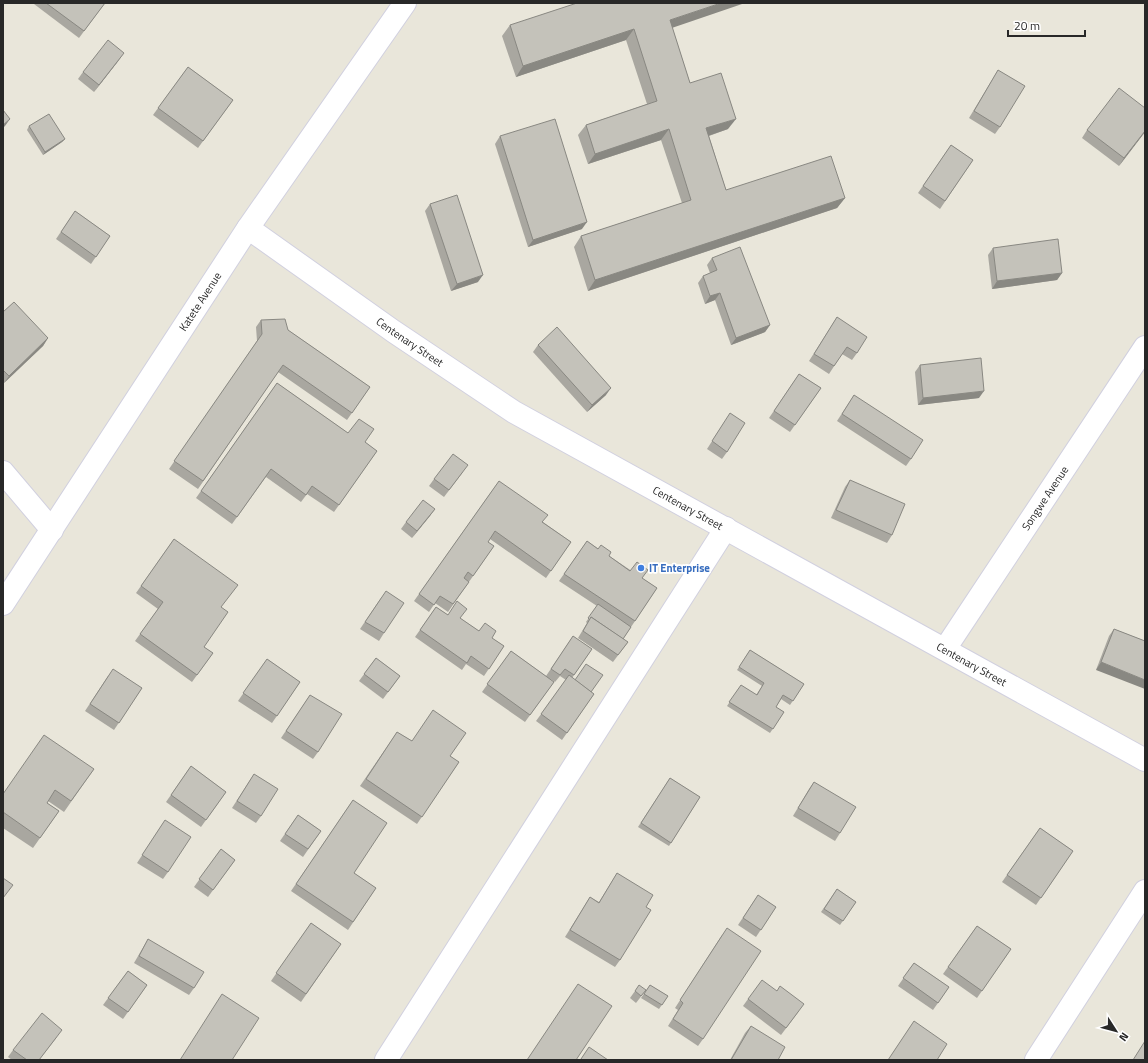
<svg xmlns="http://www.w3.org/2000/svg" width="1148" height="1063" viewBox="0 0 1148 1063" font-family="'Titillium Web',sans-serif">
<rect width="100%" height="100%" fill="#e9e6da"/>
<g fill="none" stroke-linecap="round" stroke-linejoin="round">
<defs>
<g id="street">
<path id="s1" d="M248,228L393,331L514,412L1145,760"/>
<path d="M3,472L52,530"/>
<path id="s2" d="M945,649L1145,347"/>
<path d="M386,1060L726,528"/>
<path d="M1036,1060L1145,891"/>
</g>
<g id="secondary">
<path id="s3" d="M3,604L248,228L405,3"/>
</g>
</defs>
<use href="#street" stroke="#d1d0df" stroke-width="24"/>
<use href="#secondary" stroke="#d1d0df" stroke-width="24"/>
<use href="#street" stroke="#fff" stroke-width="22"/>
<use href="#secondary" stroke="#fff" stroke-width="22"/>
</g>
<g fill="#a9a7a0">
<path d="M35,3H105L79,38L34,4Z"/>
<path d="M510,25L672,27L690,83L728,129L709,136L726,190L845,198L837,208L588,291L574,247L581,236L682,203L661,140L588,164L578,135L586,125L647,104L626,40L516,77L502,36Z"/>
<path d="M119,60L94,92L78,79L83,72Z"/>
<path d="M188,67L233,100L198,148L153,115Z"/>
<path d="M998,70L1000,127L995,134L969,118Z"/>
<path d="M1145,108V132L1119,166L1082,138L1087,130Z"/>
<path d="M29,126L65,139L62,142L43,155L27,130Z"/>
<path d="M500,136L582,229L528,247L495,144Z"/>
<path d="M951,145L973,160L940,209L918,193Z"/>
<path d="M430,204L478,282L451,291L425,211Z"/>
<path d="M75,211L110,236L91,264L56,239Z"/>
<path d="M993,248L1062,273L1057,280L992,289L988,255Z"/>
<path d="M712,258L770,325L765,332L731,345L715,300L705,304L698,283L703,276L710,273L707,265Z"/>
<path d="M3,312L48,338L43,346L4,383H3Z"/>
<path d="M837,317L857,353L852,360L842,354L829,374L809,361Z"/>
<path d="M261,320L288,330L370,387L347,420L278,372L198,489L169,469L257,341L256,327Z"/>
<path d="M538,345L606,395L587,412L533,352Z"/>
<path d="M920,365L979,398L918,405L915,372Z"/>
<path d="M799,374L821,388L790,432L769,418Z"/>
<path d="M277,383L348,433L365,442L377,451L334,512L307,494L301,502L266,477L232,524L196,498Z"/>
<path d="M854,395L911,459L906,466L837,421Z"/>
<path d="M725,421L727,452L722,459L707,449Z"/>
<path d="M463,472L444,497L429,486L434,479Z"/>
<path d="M850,480L892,535L887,543L831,518L845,487Z"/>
<path d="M499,481L543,522L571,542L546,578L490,539L488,542L494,546L448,612L435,603L429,612L414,601Z"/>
<path d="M435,509L412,538L401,529L406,522Z"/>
<path d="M174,539L221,607L204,647L213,653L192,682L135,641L158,609L136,593Z"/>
<path d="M587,541L657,588L623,639L628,642L613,662L578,638L587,623L586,622L597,606L559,581Z"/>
<path d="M381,598L384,633L379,641L360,629Z"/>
<path d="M436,607L448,615L460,618L479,631L492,638L504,646L484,676L466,664L462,670L415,637Z"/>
<path d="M1114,629L1145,641L1096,670L1109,636Z"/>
<path d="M573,636L592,649L572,678L594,694L562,740L536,721L566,680L560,676L555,682L549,678L554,682L525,722L482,692L511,651L546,676Z"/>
<path d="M750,650L804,684L790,705L781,699L776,707L784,712L770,733L727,706L741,685L756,695L762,686L737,670Z"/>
<path d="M376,658L400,676L383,699L359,681Z"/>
<path d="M267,659L300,682L272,723L238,701Z"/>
<path d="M108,676L142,688L114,730L85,711Z"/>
<path d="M310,695L318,752L313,759L281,738Z"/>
<path d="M397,732L412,741L450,756L459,762L417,824L360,786Z"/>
<path d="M191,766L226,792L201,827L166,802Z"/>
<path d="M94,769L64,812L48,801L47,803L59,811L33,848L3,828V794Z"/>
<path d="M254,774L261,816L256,823L232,808Z"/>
<path d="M670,778L700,797L669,846L638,827Z"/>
<path d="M814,782L840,833L835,841L793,816L809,789Z"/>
<path d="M353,800L354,873L376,888L348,930L291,891Z"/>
<path d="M298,815L321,831L303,857L280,841Z"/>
<path d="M160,828L168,872L163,879L137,863Z"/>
<path d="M1040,828L1073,851L1036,905L1002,882Z"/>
<path d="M221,849L235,860L208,897L194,887Z"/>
<path d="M617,873L646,907L620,960L615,967L565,937L590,897L599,902Z"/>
<path d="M837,889L856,902L840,925L821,912Z"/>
<path d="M758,895L776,907L756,937L738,925Z"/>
<path d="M311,923L341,944L301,1002L271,981Z"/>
<path d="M977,926L1011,949L977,998L943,974Z"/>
<path d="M722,935L703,1039L698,1046L668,1026L678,1010L675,1008Z"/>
<path d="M148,939L194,988L189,995L134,963Z"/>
<path d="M914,963L949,987L933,1010L898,986Z"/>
<path d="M128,971L147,985L123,1019L103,1005Z"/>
<path d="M650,985L668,996L659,1009L641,998Z"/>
<path d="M646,990L636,1003L630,998L635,991Z"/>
<path d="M777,991L799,1011L781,1035L743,1006L748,999Z"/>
<path d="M751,1026L778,1060H730L745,1033Z"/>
<path d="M57,1037L39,1060H12L8,1057L13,1050Z"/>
</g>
<g fill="#898882">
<path d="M721,3H745L663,31L670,20Z"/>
<path d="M634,29L626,40L516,77L523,66Z"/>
<path d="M124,53L119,60L94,92L99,85Z"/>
<path d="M10,119L5,126L3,128V125Z"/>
<path d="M736,119L728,129L699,139L706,128Z"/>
<path d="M669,129L661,140L588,164L595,154Z"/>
<path d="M1145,131V132L1119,166L1124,158Z"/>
<path d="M65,139L62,142L43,155L45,152Z"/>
<path d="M845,198L837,208L588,291L595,280Z"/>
<path d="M587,222L582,229L528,247L533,240Z"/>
<path d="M1062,273L1057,280L992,289L997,281Z"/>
<path d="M483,275L478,282L451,291L457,284Z"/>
<path d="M720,293L715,300L705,304L710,296Z"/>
<path d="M770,325L765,332L731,345L736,338Z"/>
<path d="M48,338L43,346L4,383L9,376Z"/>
<path d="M611,388L606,395L587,412L592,405Z"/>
<path d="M984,391L979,398L918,405L923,398Z"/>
<path d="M435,509L430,516L412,538L417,531Z"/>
<path d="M1101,662L1145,680V689L1096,670Z"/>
</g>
<g fill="#c4c2ba" stroke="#898882">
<path d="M46,3H105L84,31Z"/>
<path d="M577,3H721L670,20L690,83L721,73L736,119L706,128L726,190L831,156L845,198L595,280L581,236L691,200L669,129L595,154L586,125L657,101L634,29L523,66L510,25Z"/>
<path d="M108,40L124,53L99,85L83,72Z"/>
<path d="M188,67L233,100L203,141L158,108Z"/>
<path d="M998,70L1025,86L1000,127L974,111Z"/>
<path d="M1119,88L1145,108V131L1124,158L1087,130Z"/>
<path d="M3,110L10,119L3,125Z"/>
<path d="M49,114L65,139L45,152L29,126Z"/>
<path d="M555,119L587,222L533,240L500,136Z"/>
<path d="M951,145L973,160L945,201L923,186Z"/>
<path d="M457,195L483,275L457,284L430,204Z"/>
<path d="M75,211L110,236L96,257L61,232Z"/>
<path d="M1058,239L1062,273L997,281L993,248Z"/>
<path d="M740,247L770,325L736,338L720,293L710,296L703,276L717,270L712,258Z"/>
<path d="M14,302L48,338L9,376L3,370V312Z"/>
<path d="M837,317L867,337L857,353L847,347L834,366L814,354Z"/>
<path d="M285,319L288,330L370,387L352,413L283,365L203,481L174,461L262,334L261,320Z"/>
<path d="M557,327L611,388L592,405L538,345Z"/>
<path d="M981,358L984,391L923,398L920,365Z"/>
<path d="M799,374L821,388L795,425L774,411Z"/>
<path d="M277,383L348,433L359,419L374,429L365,442L377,451L339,505L312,486L306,495L271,469L237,517L201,491Z"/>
<path d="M854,395L923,440L911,459L842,414Z"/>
<path d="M730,413L745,423L727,452L712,441Z"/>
<path d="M453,454L468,465L449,490L434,479Z"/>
<path d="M850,480L905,504L892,535L836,510Z"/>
<path d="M499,481L548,515L542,522L571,542L551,571L495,531L488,542L494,546L473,576L468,572L464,578L469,582L453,604L440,596L434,605L419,594Z"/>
<path d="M423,500L435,509L417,531L406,522Z"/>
<path d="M174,539L238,585L221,607L228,612L204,647L213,653L197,675L140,634L163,602L141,586Z"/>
<path d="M587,541L598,549L601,545L611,552L609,556L630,571L637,562L648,570L642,578L657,588L635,621L564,574Z"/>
<path d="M386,591L404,603L384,633L365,622Z"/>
<path d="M457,601L467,609L460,618L479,631L485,623L496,631L492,638L504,646L489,669L471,656L467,663L420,630L436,607L448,615Z"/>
<path d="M598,604L631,627L623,639L591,617L590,620L588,618Z"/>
<path d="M591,617L628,642L618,655L583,631Z"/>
<path d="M1114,629L1145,641V680L1101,662Z"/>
<path d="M573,636L592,649L574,675L565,669L560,675L551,669Z"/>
<path d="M750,650L804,684L793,701L783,695L776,707L784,712L773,729L729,702L741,685L757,695L764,683L739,667Z"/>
<path d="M511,651L554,682L530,715L487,684Z"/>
<path d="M376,658L400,676L388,692L364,674Z"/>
<path d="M267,659L300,682L277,716L243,693Z"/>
<path d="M586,664L603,675L591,692L575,680Z"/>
<path d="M113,669L142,688L119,723L90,704Z"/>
<path d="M569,675L594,694L567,733L541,714Z"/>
<path d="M310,695L342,714L318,752L286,731Z"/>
<path d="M433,710L466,733L450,756L459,762L422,817L366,779L397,732L412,741Z"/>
<path d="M44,735L94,769L71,801L55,790L47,803L59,811L40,838L3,812V794Z"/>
<path d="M191,766L226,792L206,820L171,795Z"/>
<path d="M254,774L278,789L261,816L237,801Z"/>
<path d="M670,778L700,797L671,843L641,823Z"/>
<path d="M814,782L856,807L840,833L798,808Z"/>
<path d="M353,800L387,823L354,873L376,888L353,922L296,884Z"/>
<path d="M298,815L321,831L308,849L285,834Z"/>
<path d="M165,820L191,837L168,872L142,855Z"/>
<path d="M1040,828L1073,851L1041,898L1007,875Z"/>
<path d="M221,849L235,860L213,890L199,879Z"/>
<path d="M617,873L653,895L646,907L651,910L620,960L570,930L590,897L599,903Z"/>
<path d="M3,878L13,885L3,898Z"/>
<path d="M837,889L856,902L843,921L824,909Z"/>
<path d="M758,895L776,907L761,930L743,918Z"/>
<path d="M311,923L341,944L306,994L276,973Z"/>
<path d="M977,926L1011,949L982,991L948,967Z"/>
<path d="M727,928L761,951L703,1039L673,1019L683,1003L680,1000Z"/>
<path d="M148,939L204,972L194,988L139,956Z"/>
<path d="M914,963L949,987L938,1003L903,978Z"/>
<path d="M128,971L147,985L128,1012L108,998Z"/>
<path d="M762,980L777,991L780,986L804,1004L786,1028L748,999Z"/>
<path d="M578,984L612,1006L576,1060H527Z"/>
<path d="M639,985L646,990L641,996L635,991Z"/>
<path d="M650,985L668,996L662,1005L644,994Z"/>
<path d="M222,994L259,1018L232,1060H180Z"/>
<path d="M42,1013L62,1030L39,1060H27L13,1050Z"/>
<path d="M914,1021L947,1044L937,1060H888Z"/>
<path d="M751,1026L785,1047L778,1060H731Z"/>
<path d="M1145,1041V1060H1133Z"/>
<path d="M589,1047L608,1060H583L581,1059Z"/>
</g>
<circle fill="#3f7fe0" stroke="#fff" stroke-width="1.5" cx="641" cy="568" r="4"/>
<g text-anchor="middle" stroke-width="3.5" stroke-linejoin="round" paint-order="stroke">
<g font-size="11" fill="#282828" stroke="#fff">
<text dy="4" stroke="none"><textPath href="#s3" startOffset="361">Katete Avenue</textPath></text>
<text dy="4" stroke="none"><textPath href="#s1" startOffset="198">Centenary Street</textPath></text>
<text dy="4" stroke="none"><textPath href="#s2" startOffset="181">Songwe Avenue</textPath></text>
<text dy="4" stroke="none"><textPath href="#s1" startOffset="522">Centenary Street</textPath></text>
<text dy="4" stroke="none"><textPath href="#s1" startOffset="846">Centenary Street</textPath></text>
</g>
<g font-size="11" font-weight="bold" fill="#366cbe" stroke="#fff" text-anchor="start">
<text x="649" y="572">IT Enterprise</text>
</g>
</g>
<rect width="1148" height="1063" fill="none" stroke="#282828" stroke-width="8"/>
<g transform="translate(1116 1031) rotate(126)" stroke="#ffffff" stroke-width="3" paint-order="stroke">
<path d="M0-3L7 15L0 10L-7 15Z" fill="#282828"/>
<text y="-6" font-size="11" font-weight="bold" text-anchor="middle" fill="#282828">N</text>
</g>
<path d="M1008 30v6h77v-6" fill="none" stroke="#282828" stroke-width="2"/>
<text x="1014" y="30" font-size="12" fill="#282828" stroke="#ffffff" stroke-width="3" paint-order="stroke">20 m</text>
</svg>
